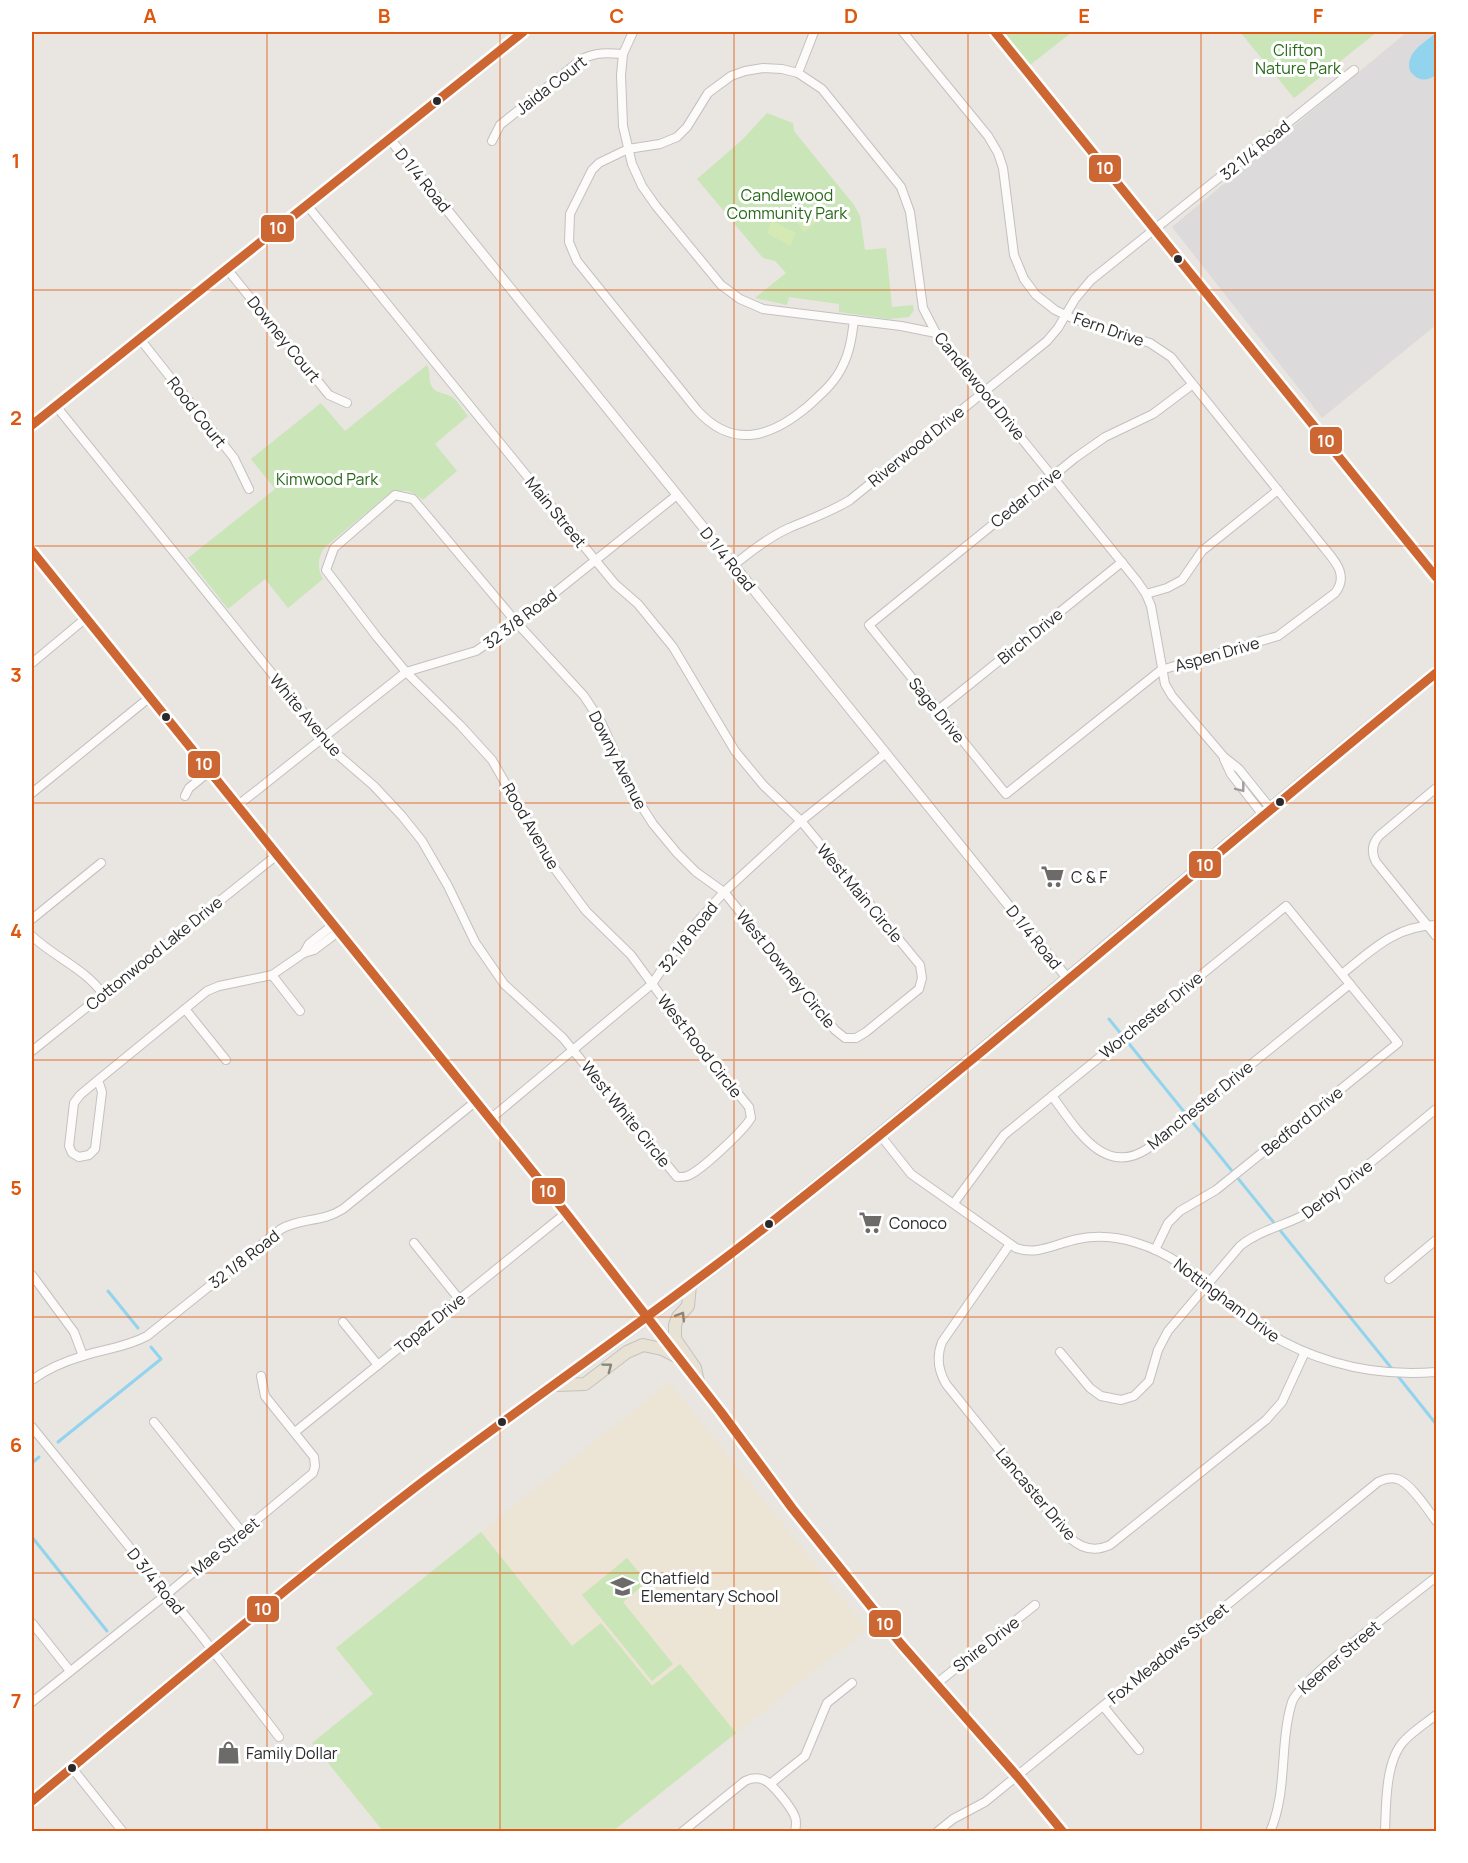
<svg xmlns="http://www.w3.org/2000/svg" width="1468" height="1863" viewBox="0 0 1468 1863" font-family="Manrope,sans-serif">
<rect width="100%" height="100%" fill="#e9e5e0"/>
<path fill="#dddadc" d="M1407,32H1436V325L1322,418L1172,227Z"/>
<path fill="#ece4d4" d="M669,1382L867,1629L613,1831H383L312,1743L373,1694L336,1648Z"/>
<g fill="#cae5b8">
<path d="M995,32H1072L1030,65L1016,57Z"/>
<path d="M1240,32H1377L1294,98Z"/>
<path d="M767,113L793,123L794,131L854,205L860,216L865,250L886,248L892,307L913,305L914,310L909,317L888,319L839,312V304L789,297L787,305L755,298L786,273L775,261L763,258L697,179L742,140Z"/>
<path d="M427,365C431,372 428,378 431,385C435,394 444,392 452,397C458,401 463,410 468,416L435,444L457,471L423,500C412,490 402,488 389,494L325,547C317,558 317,568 323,579L288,608L265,579L228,609L188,558L275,489L251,459L321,403L345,431Z"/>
<path d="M481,1532L572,1646L601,1623L652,1686L680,1664L736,1733L613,1831H383L312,1743L373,1694L336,1648Z"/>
<path d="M627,1558L647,1582L623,1602L673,1664L652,1681L582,1595Z"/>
</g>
<g fill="#d5e9b5">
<path d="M815,204L824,216L804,232L795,220Z"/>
<path d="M772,221L796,233L790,246L767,233Z"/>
</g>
<path fill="#92d4ed" d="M1436,33V75C1427,82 1417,81 1410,71C1405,52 1424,43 1436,33Z"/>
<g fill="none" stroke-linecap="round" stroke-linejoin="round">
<g stroke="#92d4ed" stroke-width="3">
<path d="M1109,1019L1393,1370"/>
<path d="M108,1291L138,1328"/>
<path d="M1397,1375L1436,1424"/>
<path d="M58,1442L161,1359L151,1347"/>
<path d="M32,1463L39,1457"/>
<path d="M32,1537L107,1631"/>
</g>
<defs>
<g id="minor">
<path d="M633,32L623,54L621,75L623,126L632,164L642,186L656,206L721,285L740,299L763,309L901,326L936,333"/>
<path d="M903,32L988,136L998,153L1003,168L1014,255L1024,279L1036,295L1055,310L1074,319L1150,343L1171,357L1321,544C1333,559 1350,574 1335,593L1278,636L1161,670L1006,794L869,625L1075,458L1105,437L1153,414L1193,384"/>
<path d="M798,73L814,32"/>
<path d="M492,141L500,125L582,59C596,52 608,53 623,54"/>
<path d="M227,269L329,395L347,403"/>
<path d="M854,320C852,336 850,351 843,365C835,383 821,394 807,407C771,437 733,450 697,410L577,261L569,242L570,214L592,170L599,163L628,149L660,144L677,137L687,127L708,93L731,76L745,71L763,68L782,69L798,73L822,89L901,187L910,212L923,308L936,333L1137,581L1146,594L1151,606L1165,684L1172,696L1224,757L1239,769L1271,809"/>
<path d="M140,339L234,458L249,489"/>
<path d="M56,406L337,754L374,786L402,816L422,841L448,886L475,942L504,984L563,1038L677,1177C679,1177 685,1177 687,1176C700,1172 744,1130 751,1118L749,1107L686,1030L631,955L586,911L555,869L492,760L461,726L406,672L377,637L326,570L334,548L395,495L413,499L517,623L584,696L601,722L635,796L653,824L677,853L696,872L724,892L835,1030L845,1038H856L866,1032L919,989L922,978L920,965L801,821L764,786L735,751L673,647L638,604L615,584L596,561L306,204"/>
<path d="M734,565C751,551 769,537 789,528C810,519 831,512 850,500L1047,341L1058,328L1075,299L1091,280L1354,70"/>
<path d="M1146,594L1167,588L1182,580L1202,551L1278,490"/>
<path d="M32,663L86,618"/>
<path d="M938,710L1122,562"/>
<path d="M1224,759L1231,774L1263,815"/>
<path d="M1436,788L1380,835C1372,843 1371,852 1376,862L1436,936"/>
<path d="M32,793L150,697"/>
<path d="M185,796L189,788L210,771"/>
<path d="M237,806L406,672L476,651L517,623L677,495"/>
<path d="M32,919L101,863"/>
<path d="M32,936C54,957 84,968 103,994"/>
<path d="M304,953L314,950L338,932"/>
<path d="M1342,974C1372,950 1395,926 1436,925"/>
<path d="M272,975L300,1011"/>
<path d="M185,1009L226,1060"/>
<path d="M32,1051L277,855"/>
<path d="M98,1080L102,1092L95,1149L89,1155L79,1157L72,1153L69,1146L74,1103L80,1095L98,1080L207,991L219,986L272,975L304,953L309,944L333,925"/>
<path d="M1052,1096C1075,1126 1103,1178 1147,1149L1350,984"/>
<path d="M489,1120L652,984L683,938L724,892L801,821L886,753"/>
<path d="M880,1135L911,1174L1016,1248C1038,1256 1057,1243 1078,1239C1097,1235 1118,1237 1137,1243C1183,1257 1205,1286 1241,1314C1296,1358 1366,1378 1436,1372"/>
<path d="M954,1203L1004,1135L1286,906L1398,1043L1216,1190L1180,1211L1168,1223L1155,1250"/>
<path d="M414,1243L459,1299"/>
<path d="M1010,1244L942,1342C936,1357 938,1370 946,1384L1070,1538C1082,1549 1095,1552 1110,1545L1266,1420L1282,1402L1305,1352"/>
<path d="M32,1275L74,1332L83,1356"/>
<path d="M1389,1279L1436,1240"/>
<path d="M343,1322L378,1365"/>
<path d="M1060,1352L1090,1388L1101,1396L1121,1400L1134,1396L1149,1381L1158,1350L1168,1331L1240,1246C1262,1228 1290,1225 1313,1210L1436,1109"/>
<path d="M32,1380C47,1369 66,1361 83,1356C105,1349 127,1347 147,1336L281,1229C303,1217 321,1223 343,1209L475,1102"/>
<path d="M154,1422L242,1532"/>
<path d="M32,1427L200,1634L279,1737"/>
<path d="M295,1432L566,1213"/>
<path d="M32,1623L70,1671"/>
<path d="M936,1684L1035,1605"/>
<path d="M32,1702L167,1594L313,1473L315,1466L314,1457L265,1396L261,1376"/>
<path d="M1103,1706L1139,1750"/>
<path d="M72,1768L123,1832"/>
<path d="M770,1784L805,1756L827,1703L852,1683"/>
<path d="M682,1832L745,1781C751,1778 757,1777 764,1780C772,1783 792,1808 795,1817C797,1822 796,1826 795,1832"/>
<path d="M937,1832L953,1819L985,1802L1378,1482C1384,1479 1391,1477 1397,1479C1410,1482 1428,1510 1436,1521"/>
<path d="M1270,1832C1288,1791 1279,1744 1292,1702C1298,1681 1413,1596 1436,1577"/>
<path d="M1385,1832C1386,1806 1385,1761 1404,1741C1413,1731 1426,1723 1436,1715"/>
</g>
<g id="tertiary">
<path d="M995,32L1436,577"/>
<path d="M389,138L1068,979"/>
<path d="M32,425L523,32"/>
</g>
<path id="secondary" d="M32,551L566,1213L721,1412L792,1508L901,1644L1017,1776L1063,1832"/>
<g id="primary">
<path d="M690,1285L688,1306L678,1317L675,1325V1339L695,1368L698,1382"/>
<path d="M556,1385L585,1384L627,1352L643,1345L662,1349L680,1358"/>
<path d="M32,1801C159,1695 286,1587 417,1486C535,1396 658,1313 773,1221C998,1042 1213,853 1436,673"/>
</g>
</defs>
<use href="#minor" stroke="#c2c1c2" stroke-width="10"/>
<use href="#tertiary" stroke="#c2c1c2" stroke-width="11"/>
<use href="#secondary" stroke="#c2c1c2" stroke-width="13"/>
<use href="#primary" stroke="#c4c3c1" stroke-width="14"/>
<use href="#minor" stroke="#fcfbfa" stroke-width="8"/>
<use href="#tertiary" stroke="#fcfbfa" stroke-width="9"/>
<use href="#secondary" stroke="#fcfbfa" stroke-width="10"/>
<use href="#primary" stroke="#e7e2d3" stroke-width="12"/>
<defs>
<g id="bus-1">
<path d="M995,32L1436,577"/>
<path d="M32,425L523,32"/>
<path d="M32,551L566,1213L721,1412L792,1508L901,1644L1017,1776L1063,1832"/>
<path d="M32,1801C159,1695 286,1587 417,1486C535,1396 657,1313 773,1221C998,1043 1214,854 1436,673"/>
</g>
</defs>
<use href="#bus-1" stroke="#fff" stroke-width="14"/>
<use href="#bus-1" stroke="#c63" stroke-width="9"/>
</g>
<defs><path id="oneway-chevron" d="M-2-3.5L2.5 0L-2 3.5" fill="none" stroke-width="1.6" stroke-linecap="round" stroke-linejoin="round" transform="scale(1.5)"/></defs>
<use stroke="#9e9d9c" href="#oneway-chevron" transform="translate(1241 788) rotate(52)"/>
<g stroke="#88867e">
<use href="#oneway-chevron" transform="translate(681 1316) rotate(-58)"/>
<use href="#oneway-chevron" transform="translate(608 1367) rotate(-37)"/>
</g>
<path fill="none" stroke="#de570e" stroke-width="1.5" stroke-opacity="0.55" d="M267,32V1832M500,32V1832M734,32V1832M968,32V1832M1201,32V1832M32,290H1436M32,546H1436M32,803H1436M32,1060H1436M32,1317H1436M32,1573H1436"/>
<defs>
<symbol id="supermarket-bare" viewBox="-9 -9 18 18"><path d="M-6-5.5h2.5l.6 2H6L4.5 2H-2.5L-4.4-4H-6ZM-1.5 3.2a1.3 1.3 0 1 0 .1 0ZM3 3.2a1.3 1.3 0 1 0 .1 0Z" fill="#6d6b6a" stroke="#fff" stroke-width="2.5" paint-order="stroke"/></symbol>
<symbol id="school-bare" viewBox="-9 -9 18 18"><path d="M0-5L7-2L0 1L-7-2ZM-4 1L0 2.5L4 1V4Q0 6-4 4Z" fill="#6d6b6a" stroke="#fff" stroke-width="2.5" paint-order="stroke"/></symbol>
<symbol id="shop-bare" viewBox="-9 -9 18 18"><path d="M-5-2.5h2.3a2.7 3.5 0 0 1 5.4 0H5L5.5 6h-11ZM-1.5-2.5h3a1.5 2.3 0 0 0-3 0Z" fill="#6d6b6a" stroke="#fff" stroke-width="2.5" paint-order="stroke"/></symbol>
</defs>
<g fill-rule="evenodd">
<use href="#supermarket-bare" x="1036" y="860" width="33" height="33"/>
<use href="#supermarket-bare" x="854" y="1206" width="33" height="33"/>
<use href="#school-bare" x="606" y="1570" width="33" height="33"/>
<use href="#shop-bare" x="212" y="1736" width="33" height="33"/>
</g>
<g fill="#2a2a2a" stroke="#fff" stroke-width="2">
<circle cx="437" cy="101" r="5"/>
<circle cx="1178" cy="259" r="5"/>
<circle cx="166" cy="717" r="5"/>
<circle cx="1280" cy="802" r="5"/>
<circle cx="769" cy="1224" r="5"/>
<circle cx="502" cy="1422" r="5"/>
<circle cx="72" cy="1768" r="5"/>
</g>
<g text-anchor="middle" stroke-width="6" stroke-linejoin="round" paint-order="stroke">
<g font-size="16" fill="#276a18" stroke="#fff">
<text x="1298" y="56">Clifton<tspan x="1298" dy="18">Nature Park</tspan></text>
<text x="787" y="201">Candlewood<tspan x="787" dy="18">Community Park</tspan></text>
<text x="327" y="485">Kimwood Park</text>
</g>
<g font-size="16" fill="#2a2a2a" stroke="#fff">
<text transform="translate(551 85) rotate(-38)" y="6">Jaida Court</text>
<text transform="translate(1255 150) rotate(-39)" y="6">32 1/4 Road</text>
<text transform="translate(423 180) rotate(51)" y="6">D 1/4 Road</text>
<text transform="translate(1109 329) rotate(19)" y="6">Fern Drive</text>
<text transform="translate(284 339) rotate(51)" y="6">Downey Court</text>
<text transform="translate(980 386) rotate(51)" y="6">Candlewood Drive</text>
<text transform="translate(197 412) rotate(52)" y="6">Rood Court</text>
<text transform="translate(916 446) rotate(-39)" y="6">Riverwood Drive</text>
<text transform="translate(1026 497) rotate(-39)" y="6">Cedar Drive</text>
<text transform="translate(556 512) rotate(51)" y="6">Main Street</text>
<text transform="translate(728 559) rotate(51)" y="6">D 1/4 Road</text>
<text transform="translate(520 619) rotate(-37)" y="6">32 3/8 Road</text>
<text transform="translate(1030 636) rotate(-39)" y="6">Birch Drive</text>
<text transform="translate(1217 654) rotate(-16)" y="6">Aspen Drive</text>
<text transform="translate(937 710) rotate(51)" y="6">Sage Drive</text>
<text transform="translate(306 715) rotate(50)" y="6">White Avenue</text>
<text transform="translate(618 760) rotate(63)" y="6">Downy Avenue</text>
<text transform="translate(531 826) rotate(60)" y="6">Rood Avenue</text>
<text transform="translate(860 893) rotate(50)" y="6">West Main Circle</text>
<text transform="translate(688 937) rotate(-52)" y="6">32 1/8 Road</text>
<text transform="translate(1034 937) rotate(51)" y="6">D 1/4 Road</text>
<text transform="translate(154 953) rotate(-39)" y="6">Cottonwood Lake Drive</text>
<text transform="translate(786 969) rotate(51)" y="6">West Downey Circle</text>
<text transform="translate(1151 1015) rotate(-39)" y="6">Worchester Drive</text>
<text transform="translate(700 1046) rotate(52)" y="6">West Rood Circle</text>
<text transform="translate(1200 1105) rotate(-39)" y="6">Manchester Drive</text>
<text transform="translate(626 1114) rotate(51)" y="6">West White Circle</text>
<text transform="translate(1302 1121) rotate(-39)" y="6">Bedford Drive</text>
<text transform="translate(1337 1189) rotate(-38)" y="6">Derby Drive</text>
<text transform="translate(244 1259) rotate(-38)" y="6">32 1/8 Road</text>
<text transform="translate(1227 1300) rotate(37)" y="6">Nottingham Drive</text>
<text transform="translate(430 1323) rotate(-39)" y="6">Topaz Drive</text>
<text transform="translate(1036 1494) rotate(50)" y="6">Lancaster Drive</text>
<text transform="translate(225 1546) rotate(-39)" y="6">Mae Street</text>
<text transform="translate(156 1581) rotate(51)" y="6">D 3/4 Road</text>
<text transform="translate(986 1644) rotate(-38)" y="6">Shire Drive</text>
<text transform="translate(1168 1653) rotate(-39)" y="6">Fox Meadows Street</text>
<text transform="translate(1339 1657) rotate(-41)" y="6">Keener Street</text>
</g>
<g font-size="16" fill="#2a2a2a" stroke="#fff" text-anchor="start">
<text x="1071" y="883">C &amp; F</text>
<text x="889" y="1229">Conoco</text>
<text x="641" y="1584">Chatfield<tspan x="641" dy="18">Elementary School</tspan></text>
<text x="246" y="1759">Family Dollar</text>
</g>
</g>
<g stroke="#fff" stroke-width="2">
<rect x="1088" y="154" width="34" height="29" rx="6" fill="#c63"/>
<rect x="260" y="214" width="35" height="29" rx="6" fill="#c63"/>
<rect x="1309" y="426" width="34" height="29" rx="6" fill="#c63"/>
<rect x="187" y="750" width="34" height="29" rx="6" fill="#c63"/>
<rect x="1188" y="850" width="34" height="29" rx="6" fill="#c63"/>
<rect x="531" y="1177" width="35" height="28" rx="6" fill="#c63"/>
<rect x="246" y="1595" width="34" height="28" rx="6" fill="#c63"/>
<rect x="868" y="1609" width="34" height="29" rx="6" fill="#c63"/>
</g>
<g font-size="16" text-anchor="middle" font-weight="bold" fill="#fff">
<text x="1105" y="174">10</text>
<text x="278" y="234">10</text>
<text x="1326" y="447">10</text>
<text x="204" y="770">10</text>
<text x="1205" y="871">10</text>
<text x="548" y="1197">10</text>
<text x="263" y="1615">10</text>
<text x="885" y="1630">10</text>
</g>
<rect width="1468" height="1863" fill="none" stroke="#ffffff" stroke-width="66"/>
<rect x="33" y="33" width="1402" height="1797" fill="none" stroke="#de570e" stroke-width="2"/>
<g font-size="20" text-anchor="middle" font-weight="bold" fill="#de570e">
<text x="150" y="23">A</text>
<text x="384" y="23">B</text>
<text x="617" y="23">C</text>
<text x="851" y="23">D</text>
<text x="1084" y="23">E</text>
<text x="1318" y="23">F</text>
<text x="16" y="168">1</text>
<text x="16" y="425">2</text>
<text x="16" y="682">3</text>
<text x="16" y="938">4</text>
<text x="16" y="1195">5</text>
<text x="16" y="1452">6</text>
<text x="16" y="1708">7</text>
</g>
</svg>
